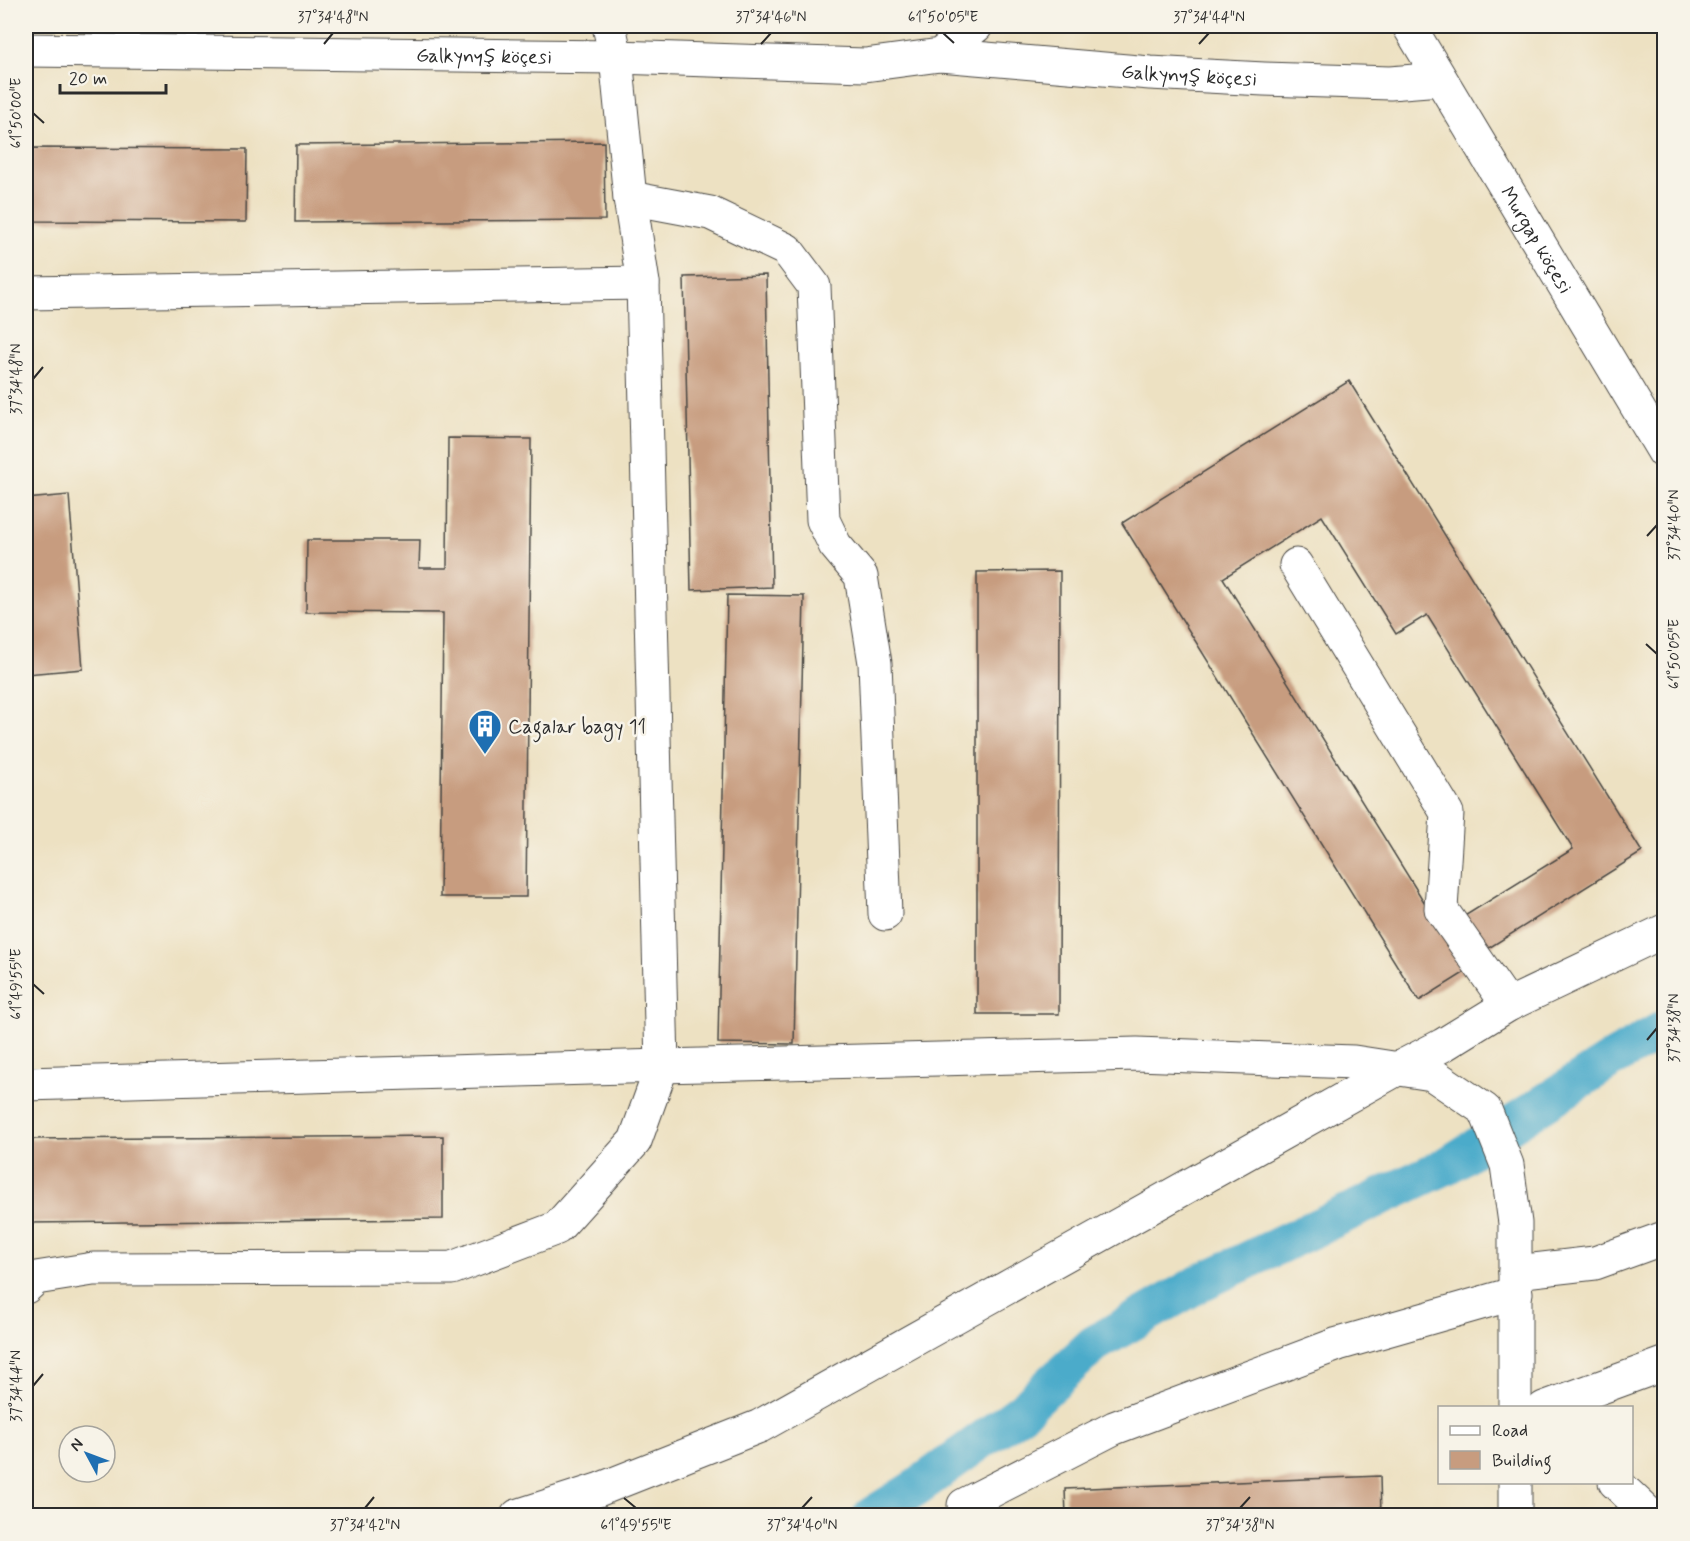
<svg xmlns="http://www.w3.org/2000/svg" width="1690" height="1541" viewBox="0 0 1690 1541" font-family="Mynerve,sans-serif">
<rect width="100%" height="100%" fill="#f7f3e8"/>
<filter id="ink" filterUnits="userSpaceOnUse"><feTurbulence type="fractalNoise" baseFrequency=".0167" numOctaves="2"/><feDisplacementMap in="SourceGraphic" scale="12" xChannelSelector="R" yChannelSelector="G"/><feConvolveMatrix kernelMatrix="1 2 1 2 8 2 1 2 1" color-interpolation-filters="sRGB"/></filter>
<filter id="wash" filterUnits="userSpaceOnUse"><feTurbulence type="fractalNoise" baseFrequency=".008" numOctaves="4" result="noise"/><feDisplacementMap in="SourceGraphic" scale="24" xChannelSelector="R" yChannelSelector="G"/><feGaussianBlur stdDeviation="1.35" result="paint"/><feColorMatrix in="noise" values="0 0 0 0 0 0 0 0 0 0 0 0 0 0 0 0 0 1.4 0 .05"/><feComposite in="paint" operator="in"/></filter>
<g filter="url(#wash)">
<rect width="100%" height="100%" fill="#ede1c2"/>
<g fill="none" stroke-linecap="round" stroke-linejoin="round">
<path stroke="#4babca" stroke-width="38" d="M871,1516L914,1489L1022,1411L1094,1344L1202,1282L1448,1165L1614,1058L1664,1029"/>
</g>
<g id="blocks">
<g fill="#c79c7f">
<path d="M604,142L605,220L295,222L296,145Z"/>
<path d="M26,148L247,149L246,222L26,221Z"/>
<path d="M766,275L772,587L691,590L684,277Z"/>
<path d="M1349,381L1642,852L1484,951L1463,917L1573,849L1427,615L1396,634L1322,516L1223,578L1467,971L1419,1001L1122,523Z"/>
<path d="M448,438L531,439L526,897H440L443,613L306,612L307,540H420L419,568H447Z"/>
<path d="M69,495L83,669L26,674V499Z"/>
<path d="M1060,571L1059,1014H977V572Z"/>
<path d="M727,595L804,596L794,1044L718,1043Z"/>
<path d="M443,1136V1219L26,1223V1139Z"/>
<path d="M1380,1476L1381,1516H1066L1065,1489Z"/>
</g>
</g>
</g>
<g filter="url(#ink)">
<use href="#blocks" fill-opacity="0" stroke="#484642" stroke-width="1.5"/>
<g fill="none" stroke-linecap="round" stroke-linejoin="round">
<defs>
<g id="minor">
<path d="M609,26L616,57L630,198L643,283L662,1066L1137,1054L1354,1062L1432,1074L1485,1110L1507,1165L1515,1223V1408"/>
<path id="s1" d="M26,50L616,57L865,65L940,55L976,26"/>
<path id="s2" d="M940,55L1150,73L1264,79L1390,83L1440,79"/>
<path d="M630,198L710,213L787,250L814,286L823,520L835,545L861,576L875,663L885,914"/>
<path d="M26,293L643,283"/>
<path d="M1296,565L1447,813L1441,909L1508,1005"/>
<path d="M26,1084L662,1066L635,1141L557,1228L452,1268L93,1269L36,1278L26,1287"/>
<path d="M1515,1272L1595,1263L1664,1238"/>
<path d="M1544,1408L1664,1364"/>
<path d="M1615,1482L1651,1516"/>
<path d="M964,1505L1114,1428L1338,1344L1516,1293"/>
<path d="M517,1516L598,1490L760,1426L1397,1069L1443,1045L1508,1005L1664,931"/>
<path d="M1515,1516V1482"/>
</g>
<g id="major">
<path id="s3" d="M1409,26L1664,452"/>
</g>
</defs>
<use href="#minor" stroke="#484642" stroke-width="35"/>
<use href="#major" stroke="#484642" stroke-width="35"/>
<use href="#minor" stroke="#fff" stroke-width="33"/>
<use href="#major" stroke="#fff" stroke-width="33"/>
</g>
</g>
<path fill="none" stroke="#2b2b2b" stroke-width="2" d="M943,33L954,43M324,44L333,33M761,44L771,33M1199,44L1209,33M33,113L44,123M33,379L43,367M1647,536L1657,525M1646,644L1657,654M33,984L44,994M1647,1040L1657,1028M33,1386L43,1374M624,1498L636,1508M365,1508L374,1497M802,1508L812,1497M1240,1508L1250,1497"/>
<defs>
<symbol id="building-pin" viewBox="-11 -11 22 30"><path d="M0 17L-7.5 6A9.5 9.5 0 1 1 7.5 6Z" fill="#1f6fb2" stroke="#f7f3e8"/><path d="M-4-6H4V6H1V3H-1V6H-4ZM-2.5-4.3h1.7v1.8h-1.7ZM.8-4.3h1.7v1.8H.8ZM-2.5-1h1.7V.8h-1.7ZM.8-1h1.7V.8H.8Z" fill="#fff"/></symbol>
</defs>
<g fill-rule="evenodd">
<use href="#building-pin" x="466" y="707" width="38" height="52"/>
</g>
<g text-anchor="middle" stroke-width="5" stroke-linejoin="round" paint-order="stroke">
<g font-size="20" fill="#2b2b2b" stroke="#f7f3e8">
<text dy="7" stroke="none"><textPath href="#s1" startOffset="458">Galkynyş köçesi</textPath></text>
<text dy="7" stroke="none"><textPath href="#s2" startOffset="250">Galkynyş köçesi</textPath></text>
<text dy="7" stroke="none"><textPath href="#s3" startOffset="249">Murgap köçesi</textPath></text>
</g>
<g font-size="20" fill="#2b2b2b" stroke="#f7f3e8" text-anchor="start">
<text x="508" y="733">Cagalar bagy 11</text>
</g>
</g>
<rect width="1690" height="1541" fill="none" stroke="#f7f3e8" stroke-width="66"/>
<rect x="1438" y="1406" width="195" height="78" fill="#f7f3e8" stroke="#a5a39c" stroke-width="1.5"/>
<rect x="1450" y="1426" width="30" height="9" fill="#ffffff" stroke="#a5a39c" stroke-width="1.5"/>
<text x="1492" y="1436" font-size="18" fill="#2b2b2b">Road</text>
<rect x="1450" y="1451" width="30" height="18" fill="#c79c7f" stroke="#a5a39c" stroke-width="1.5"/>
<text x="1492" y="1466" font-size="18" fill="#2b2b2b">Building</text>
<g transform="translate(87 1454) rotate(311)"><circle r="28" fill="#f7f3e8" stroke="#a5a39c" stroke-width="1.5"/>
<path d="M0-4.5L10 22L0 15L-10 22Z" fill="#1f6fb2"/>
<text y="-9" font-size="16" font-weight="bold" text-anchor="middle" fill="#2b2b2b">N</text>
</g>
<path d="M60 84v9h106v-9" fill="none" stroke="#2b2b2b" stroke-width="3"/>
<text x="69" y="84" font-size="18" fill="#2b2b2b" stroke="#f7f3e8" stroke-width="4.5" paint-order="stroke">20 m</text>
<rect x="33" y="33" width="1624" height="1475" fill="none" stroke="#2b2b2b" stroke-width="2"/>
<g font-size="15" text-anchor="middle" fill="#2b2b2b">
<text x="333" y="22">37°34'48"N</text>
<text x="771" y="22">37°34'46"N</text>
<text x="943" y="22">61°50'05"E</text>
<text x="1209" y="22">37°34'44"N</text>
<text transform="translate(16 113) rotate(-90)" y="5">61°50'00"E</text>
<text transform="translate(16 379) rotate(-90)" y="5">37°34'48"N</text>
<text transform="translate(1674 525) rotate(-90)" y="5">37°34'40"N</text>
<text transform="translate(1674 654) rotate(-90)" y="5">61°50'05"E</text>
<text transform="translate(16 984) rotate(-90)" y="5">61°49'55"E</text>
<text transform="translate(1674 1028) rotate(-90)" y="5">37°34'38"N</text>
<text transform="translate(16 1386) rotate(-90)" y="5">37°34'44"N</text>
<text x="365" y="1530">37°34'42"N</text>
<text x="636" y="1530">61°49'55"E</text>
<text x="802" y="1530">37°34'40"N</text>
<text x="1240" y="1530">37°34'38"N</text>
</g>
</svg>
